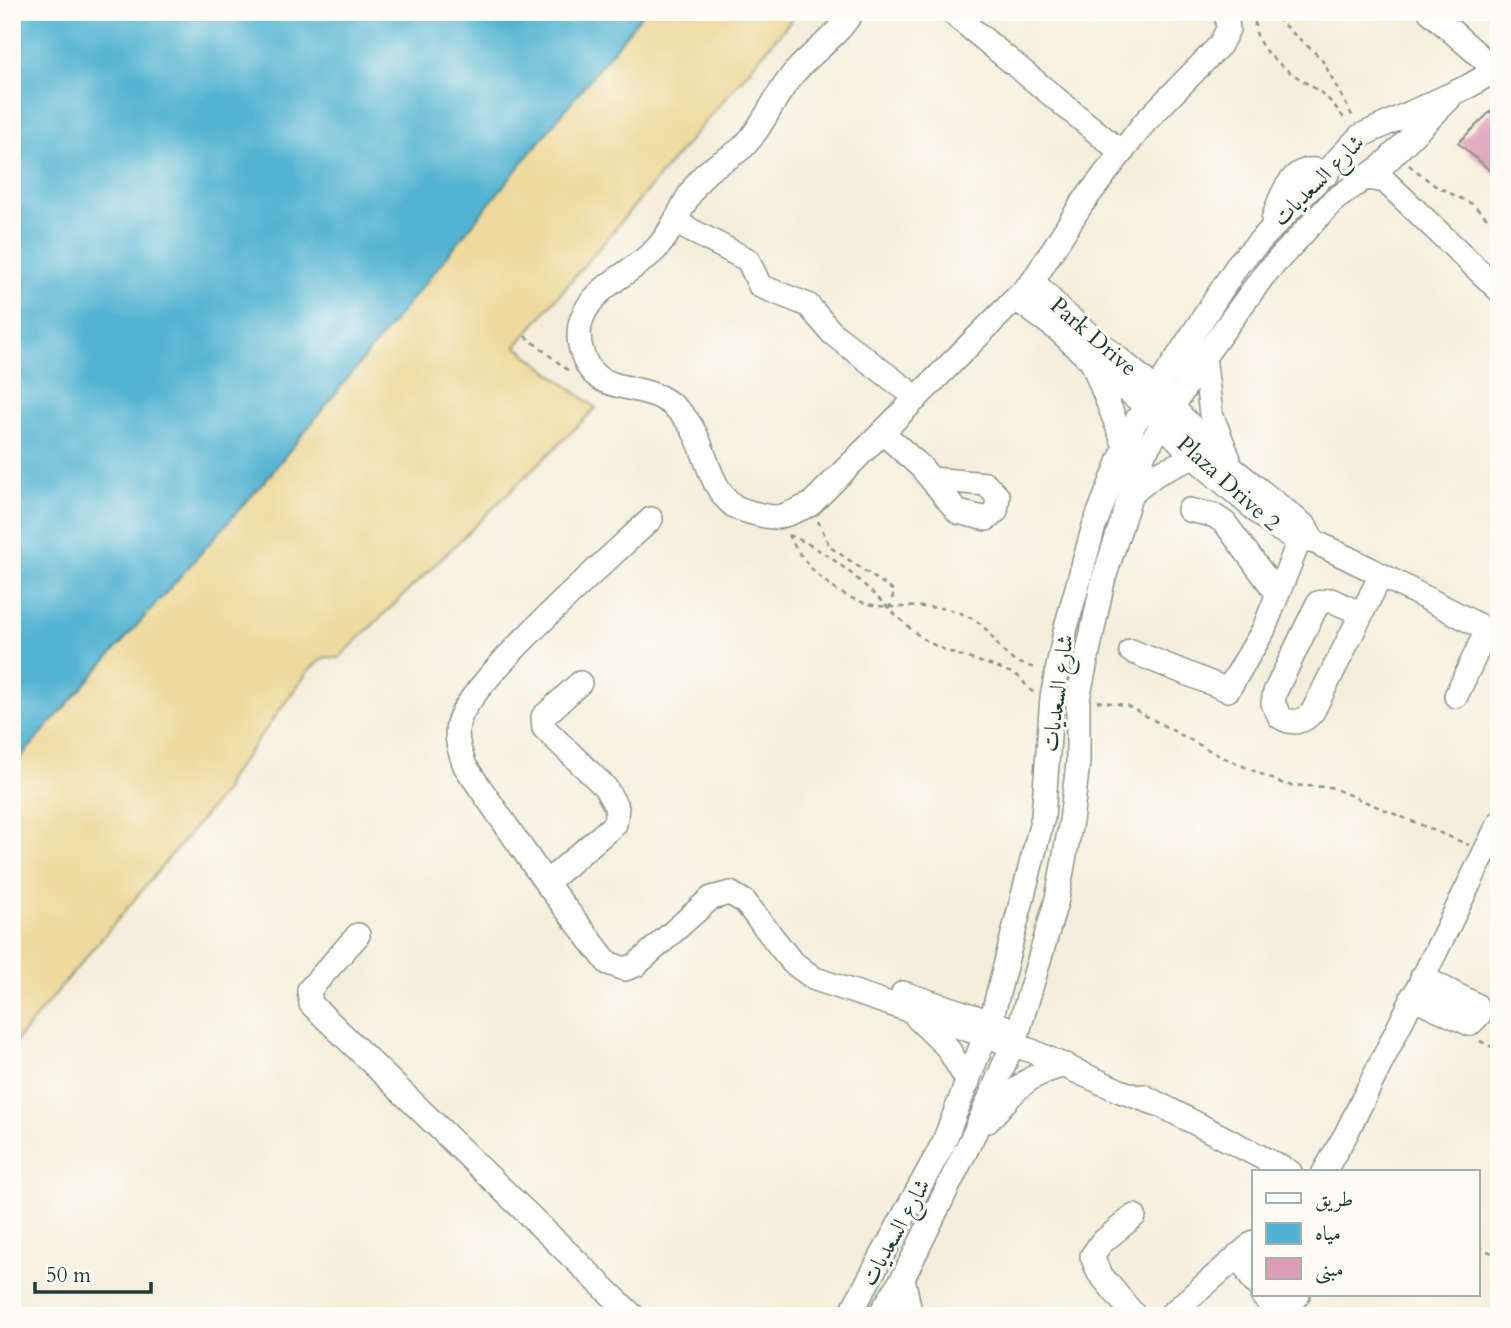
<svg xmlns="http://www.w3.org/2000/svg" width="1511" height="1328" viewBox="0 0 1511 1328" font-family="Cardo,Amiri,serif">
<rect width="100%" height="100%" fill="#fdfcf7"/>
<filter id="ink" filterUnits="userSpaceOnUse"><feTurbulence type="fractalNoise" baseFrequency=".0143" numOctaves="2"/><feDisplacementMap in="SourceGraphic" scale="14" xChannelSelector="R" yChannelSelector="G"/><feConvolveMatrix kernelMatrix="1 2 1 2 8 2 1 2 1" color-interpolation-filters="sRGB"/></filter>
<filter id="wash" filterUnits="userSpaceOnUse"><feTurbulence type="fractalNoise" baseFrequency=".00686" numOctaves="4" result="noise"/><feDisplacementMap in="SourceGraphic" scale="28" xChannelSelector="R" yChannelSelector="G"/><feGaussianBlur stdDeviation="1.57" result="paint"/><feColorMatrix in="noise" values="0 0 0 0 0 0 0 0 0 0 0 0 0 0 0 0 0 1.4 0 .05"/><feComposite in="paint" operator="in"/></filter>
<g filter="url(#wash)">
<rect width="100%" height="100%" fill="#f5eedc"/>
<path fill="#eeda9e" stroke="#868c69" stroke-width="2" d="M644,12H798L516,346L596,408L339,658L325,657L310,669L229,779L225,791L12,1046V767L268,477Z"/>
<path fill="#52b3d1" stroke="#387882" stroke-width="2" d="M12,12H644L268,477L12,767Z"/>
<g id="blocks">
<path fill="#dd9db7" d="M1493,109L1499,115V178L1458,143Z"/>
</g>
</g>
<g filter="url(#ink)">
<use href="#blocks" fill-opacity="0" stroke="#8a9688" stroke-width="2"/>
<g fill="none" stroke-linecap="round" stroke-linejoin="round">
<defs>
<g id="minor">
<path d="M852,12C837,37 813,51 794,73C774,96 764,126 743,147C731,158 715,164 704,175C683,197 676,229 655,250C631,274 595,285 582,318C574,340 584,374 607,382C640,394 660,387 686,419C707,445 706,485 734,506C742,511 766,517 775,517C786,517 800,508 810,505L1033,281L1081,205L1145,122L1220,45L1228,29L1226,12"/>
<path d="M951,12L1122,153"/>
<path d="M1430,12L1499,73"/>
<path d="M1367,178L1385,181L1499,290"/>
<path d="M1273,220C1280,196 1294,157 1327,174"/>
<path d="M675,222L748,260L760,286L808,305L833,334L917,398"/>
<path d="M1033,281L1063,312L1155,389L1233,469L1306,527L1313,541"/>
<path d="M1016,299L1057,329L1092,362L1125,446"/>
<path d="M1204,357L1211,414L1229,459"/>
<path d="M1092,362L1145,405L1194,457L1275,527L1299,541H1313L1370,569L1499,636"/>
<path d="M883,433L921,467L958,512L987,519L996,511L998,497L986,484L931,479"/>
<path d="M1130,495L1156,474L1194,457"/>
<path d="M1189,510L1213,515L1225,523L1276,592"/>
<path d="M651,519C615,553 465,685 458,724C455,738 460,752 465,766L546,883L608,963L625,969L636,965L711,898L730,893L745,902L792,962L815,979L1032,1051L1120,1091L1157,1104"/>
<path d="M1360,613L1331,600L1318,603L1275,692L1273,703L1280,717C1292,725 1304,723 1313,711L1381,575"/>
<path d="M1131,651L1228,690L1263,631L1299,541"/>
<path d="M1456,696L1487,630"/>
<path d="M546,883L615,824L617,808L605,787L544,728L543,717L580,683"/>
<path d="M358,935L309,990L311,1004L633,1316"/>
<path d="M903,993L1003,1026"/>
<path d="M1412,997L1470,1024L1479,1015L1476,1005L1422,977"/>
<path d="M917,1018L947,1047L968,1082"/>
<path d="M1143,1096L1290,1172"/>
<path d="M988,1121C1014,1092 1025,1074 1066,1065"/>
<path d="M1324,1172L1346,1134L1499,823"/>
<path d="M1134,1216L1101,1243L1092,1256L1099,1273L1135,1316"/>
<path d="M1238,1255L1254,1282"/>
<path d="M903,1278L911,1316"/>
<path d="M1262,1295C1274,1311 1286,1311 1298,1295"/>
<path d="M849,1316L943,1144L991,1021L1043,817L1052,697L1066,627L1094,526L1134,424L1239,263L1360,136L1469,86L1499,68"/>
<path d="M879,1316L903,1278L975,1132L1018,1032L1057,899L1071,821L1078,763V699L1103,581L1144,453L1204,357L1264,275L1333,201L1383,165L1449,99"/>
<path d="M1169,1316L1254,1242"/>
</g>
</defs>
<use href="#minor" stroke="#8a9688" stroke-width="26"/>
<g stroke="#8a9688" stroke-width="2.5" stroke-dasharray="5 5" stroke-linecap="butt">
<path d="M1257,12C1244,51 1297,75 1321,93C1332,101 1339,112 1347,122"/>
<path d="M1269,12L1321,58L1354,119"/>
<path d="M1409,165L1434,185L1472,204L1499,229"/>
<path d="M525,336L569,371"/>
<path d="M818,521L830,547L894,591L890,607"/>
<path d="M788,535C810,575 845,607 894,607C918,607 940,605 963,614C991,625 990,641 1009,657C1015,663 1026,665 1034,668"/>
<path d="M789,535C841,556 872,594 912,630C941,656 982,659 1016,675C1024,679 1026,689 1035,693"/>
<path d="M1097,701L1126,705L1218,755L1286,785L1330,787L1469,845"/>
<path d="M1480,1041L1499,1050"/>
<path d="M1478,1247L1499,1256"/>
</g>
<use href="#minor" stroke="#fff" stroke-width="23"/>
</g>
</g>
<g text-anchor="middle" stroke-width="6" stroke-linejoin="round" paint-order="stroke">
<g font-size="23" fill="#1f3d34" stroke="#fdfcf7">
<text transform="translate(1318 180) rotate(-45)" y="8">شارع السعديات</text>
<text transform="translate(1094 336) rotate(41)" y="8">Park Drive</text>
<text transform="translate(1229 483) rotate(42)" y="8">Plaza Drive 2</text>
<text transform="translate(1057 693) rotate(-82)" y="8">شارع السعديات</text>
<text transform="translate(895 1232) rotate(-61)" y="8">شارع السعديات</text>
</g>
</g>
<rect width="1511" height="1328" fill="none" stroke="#fdfcf7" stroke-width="42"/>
<rect x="1252" y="1170" width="228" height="126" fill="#fdfcf7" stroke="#a4b0a9" stroke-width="2"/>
<rect x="1266" y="1193" width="35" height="10" fill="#ffffff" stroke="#a4b0a9" stroke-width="2"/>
<text x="1315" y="1206" font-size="21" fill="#1f3d34">طريق</text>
<rect x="1266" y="1223" width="35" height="21" fill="#52b3d1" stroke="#a4b0a9" stroke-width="2"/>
<text x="1315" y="1240" font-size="21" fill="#1f3d34">مياه</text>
<rect x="1266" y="1258" width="35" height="21" fill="#dd9db7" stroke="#a4b0a9" stroke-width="2"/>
<text x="1315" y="1276" font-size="21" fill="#1f3d34">مبنى</text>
<path d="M35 1282v10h116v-10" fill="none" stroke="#1f3d34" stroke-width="3.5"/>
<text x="46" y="1282" font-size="21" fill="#1f3d34" stroke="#fdfcf7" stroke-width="5" paint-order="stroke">50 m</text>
</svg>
